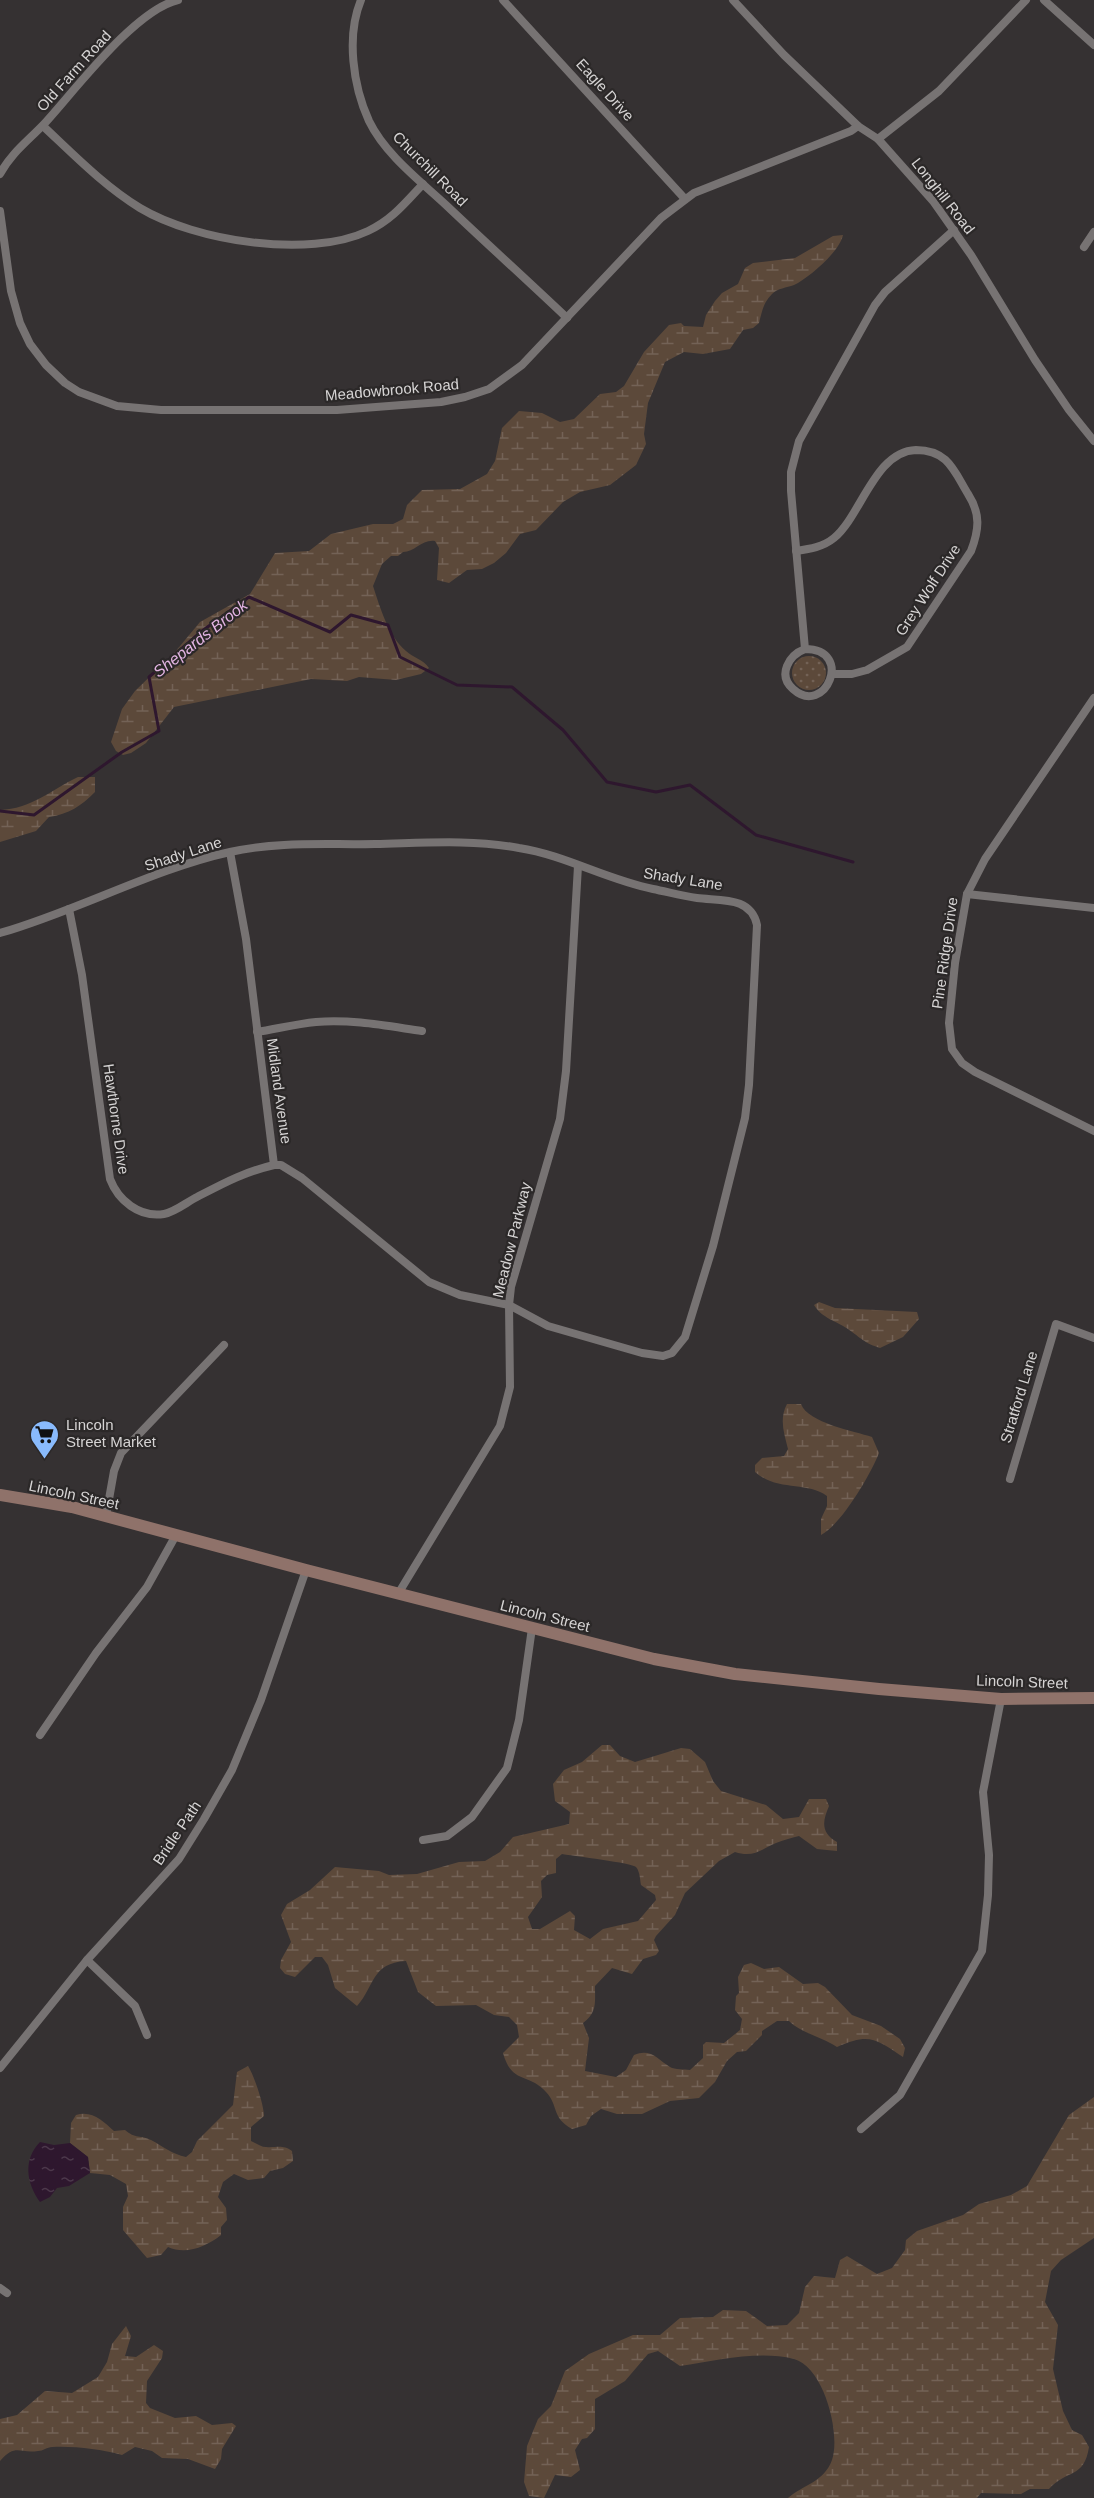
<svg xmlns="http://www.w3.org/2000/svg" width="1094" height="2498" viewBox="0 0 1094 2498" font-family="Arial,sans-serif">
<defs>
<pattern id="grass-dots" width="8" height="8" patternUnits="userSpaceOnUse" patternTransform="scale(1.5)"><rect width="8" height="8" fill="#5c493a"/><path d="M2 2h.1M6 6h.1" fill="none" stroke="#736256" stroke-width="1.8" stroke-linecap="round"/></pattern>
<pattern id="wetland-marsh" width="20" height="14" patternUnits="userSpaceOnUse" patternTransform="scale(1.5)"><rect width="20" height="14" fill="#5c493a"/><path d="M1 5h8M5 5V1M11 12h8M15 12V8" fill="none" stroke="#736256"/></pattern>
<pattern id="water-ripples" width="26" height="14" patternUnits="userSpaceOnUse" patternTransform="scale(1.5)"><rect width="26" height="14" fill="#2e172e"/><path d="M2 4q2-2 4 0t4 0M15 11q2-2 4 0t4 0" fill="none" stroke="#4c384b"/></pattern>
</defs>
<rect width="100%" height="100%" fill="#353132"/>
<circle fill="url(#grass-dots)" cx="809" cy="673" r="17"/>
<g fill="url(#wetland-marsh)" fill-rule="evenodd">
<path d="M843,235C840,251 809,278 794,285C786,288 778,288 772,294C763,303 762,312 759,323L753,328L743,330L730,349L703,354L684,352L665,362L648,403L644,434L646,444L636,465L610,485L580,492L563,502L536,530L520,534L506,553L494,563L482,569L467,570L449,583L437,580L439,548L435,541C422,539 415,552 403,552L398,556H391L382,564L373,586C380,607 388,636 406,651C413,658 423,659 429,668L421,674L396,680L359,677L347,681L311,679L174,707L146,743L131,753L123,755L116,751L111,742L122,709L135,691L175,652L200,622L250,594L275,553L309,551L331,534L373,524H393L403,519L407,505L422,490L460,489L487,474L495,461L502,428L519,411L542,413L560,422L574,419L600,394L616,392L624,386L644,352L669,325L681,323L684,326L703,327L706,315L715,301L722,293L738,284L745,268L753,263L795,258L833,236Z"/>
<path d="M78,777H95V792C81,806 69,814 49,817L36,831L0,842V810C31,809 51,790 78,777Z"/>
<path d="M819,1302L835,1308L917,1312L919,1319L903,1337L880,1348C864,1343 861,1338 848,1329C835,1320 823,1319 814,1305Z"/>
<path d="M787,1404H801C808,1423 854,1431 872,1437L879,1453C871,1474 841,1525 821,1535V1519L827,1506V1496C806,1481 778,1492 755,1472V1465L762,1458L784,1456L788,1449C784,1433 779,1419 787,1404Z"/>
<path d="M602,1745H610L620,1756L635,1762L681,1748L690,1749L705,1762L713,1781L721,1791L766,1805L783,1819L799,1817L809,1799H826L829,1806C822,1822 821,1833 837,1842V1851L817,1849L799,1836C791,1838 783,1840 776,1843C760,1850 753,1858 735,1852L719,1861L685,1893L675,1915L656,1936L654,1940L659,1951L656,1955L643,1959L632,1974L612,1968L595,1986C595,2004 597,2012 583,2023L589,2038L585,2071L616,2077L626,2070L634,2055C651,2048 657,2059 670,2067C675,2070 684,2069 690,2070L703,2058V2045L706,2042L724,2043L740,2030L742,2019L735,2010L736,1996L739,1993L738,1977L744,1965L751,1963L764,1969L779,1967L803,1984L818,1983L825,1987L852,2015L881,2026L900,2039L905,2048L903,2057C875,2038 869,2033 837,2047C822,2037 801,2033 789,2021H777L762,2031V2035L746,2051L737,2052L727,2061L715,2082L699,2098L670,2101L642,2114H617L601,2109L591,2116L586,2125L572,2129C551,2117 559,2106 546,2092C528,2072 512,2085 503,2053L519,2037L517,2025L509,2017L494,2015L476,2005L436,2006L418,1992L406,1961C371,1963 375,1986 357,2006L335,1988L328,1965L322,1957H315L295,1977L285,1974L280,1968L281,1960L291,1942L281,1915L287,1904L310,1890L335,1867L379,1871L389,1875L417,1874L459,1862L485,1861L500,1852L513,1837L569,1824L570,1812L555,1801L553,1784L564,1770L582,1762ZM562,1854C573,1856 633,1863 636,1867C640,1871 640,1880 641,1885L655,1895L656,1900L638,1921L603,1929L590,1939L574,1930L575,1916L570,1911L540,1929H532L528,1917L542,1897L541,1881L547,1875L556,1873V1859Z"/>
<path d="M248,2066C254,2075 264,2105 264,2116L251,2127V2141C256,2143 261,2147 266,2147C277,2148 282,2144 292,2151L293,2161L283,2168L270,2171L264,2178L248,2180L234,2174L223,2182L218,2197L226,2208L227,2220L221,2227V2235C206,2247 186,2255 168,2247L161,2255L147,2258L123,2230V2207L128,2196L126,2184L110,2175L90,2173L88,2157L70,2143L71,2123L76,2115C92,2110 103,2121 114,2131L125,2130C135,2139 141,2135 151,2140C164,2147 172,2154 186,2157L192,2152L197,2141L233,2105L237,2072Z"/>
<path d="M1094,2097V2238L1061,2260L1051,2271L1045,2302L1058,2325L1053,2369L1063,2411L1072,2430L1082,2435L1089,2447C1084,2479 1067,2469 1049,2489H1030L1021,2494L981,2493L977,2498H788C803,2485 824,2482 832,2460C841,2434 824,2367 794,2359C758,2350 716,2361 680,2366L658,2351L648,2354L625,2381L595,2399V2429L587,2438L582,2439L575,2450L580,2470L571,2477L555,2475L544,2498L529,2496L524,2482L527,2446L538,2419L551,2406L565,2371L589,2354L633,2335H660L680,2318L713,2317L723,2310L746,2311L767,2326L787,2325L799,2313L805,2287L814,2276L835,2278L840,2260L847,2256L877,2274L892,2268L905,2250L906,2240L917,2231L963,2215L979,2204L1011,2195L1027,2186L1069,2115Z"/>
<path d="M126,2326L131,2336L125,2356L136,2357L154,2345L163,2351L162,2358L147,2381L146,2403L150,2408L175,2418L196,2416L212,2425L232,2423L236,2426L222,2449L221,2459L215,2469L188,2459L162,2458L152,2451L135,2447L122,2455C100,2449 75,2446 52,2447C47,2447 43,2451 38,2451C19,2454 16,2443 0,2461V2419L17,2415L45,2391L72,2393L98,2377L107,2362L112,2344Z"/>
</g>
<path fill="url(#water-ripples)" d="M40,2142L54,2145L70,2143L88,2157L90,2173L69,2186L57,2188L50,2197L40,2202C26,2183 23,2159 40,2142Z"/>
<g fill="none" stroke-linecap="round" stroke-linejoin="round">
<path stroke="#2e172e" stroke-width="3" d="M0,811L34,815L122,752L159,731L149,677L202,631L249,597L330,632L351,615L388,625L400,657L457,685L512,687L563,730L607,782L656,792L690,785L756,835L853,862"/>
<g stroke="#777373" stroke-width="8">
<path d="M361,0C346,36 353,86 369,121C385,154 419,180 446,205C486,243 527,280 567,318"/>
<path d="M503,0L685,199"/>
<path d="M733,0L784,55L858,126L878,139L933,201L971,255L1035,360L1069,410L1094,441"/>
<path d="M1044,0L1094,45"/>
<path d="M43,126C73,154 104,186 140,208C195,241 309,259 368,231C392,220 406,202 423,184"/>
<path d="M878,139L939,91L1026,0"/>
<path d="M0,174C11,153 29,140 45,123C76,89 135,10 178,0"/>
<path d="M0,211L11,291L20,323L30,344L46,365L65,383L79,392L117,406L161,410H337L441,402L465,397L489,389L522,365L661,218L694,193L851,131L858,126"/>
<path d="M1084,247L1094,232"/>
<path d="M796,551C810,549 823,547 834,538C861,516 875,451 916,450C948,450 954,471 968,494C981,514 979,530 971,551L907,647L867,670L852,674H833"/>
<path d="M805,649C855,649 825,718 793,689C777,675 789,655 805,649L791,491V472L799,441L875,305L885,292L954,230"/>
<path d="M1094,698L985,859L967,894L955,963L949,1023L952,1049L962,1063L975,1072L1094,1131"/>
<path d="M967,894L1094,908"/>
<path d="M69,909L82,975L110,1179C118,1200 139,1218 164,1214C175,1212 187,1202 197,1197C224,1183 244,1172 274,1165"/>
<path d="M0,933C77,911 153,869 230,852C278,841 326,845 375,844C423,843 471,839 519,848C565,855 607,880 653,889C668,892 682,896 697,898C720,901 751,896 757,925L749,1085L745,1118L713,1246L685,1337L672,1353L663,1356L642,1353L548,1326L509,1305L460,1295L429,1282L302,1178L281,1165H274L246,939L230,852"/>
<path d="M257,1032C276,1029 296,1024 316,1022C352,1019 387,1026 422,1031"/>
<path d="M1010,1479L1056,1324L1094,1338"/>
<path d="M106,1516L114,1471L121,1453L224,1345"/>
<path d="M398,1594L500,1426L510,1387L509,1305L511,1287L560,1119L566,1071L578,866"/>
<path d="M40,1735L96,1653L147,1587L176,1535"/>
<path d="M423,1840L447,1836L472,1817L507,1768L519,1720L532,1628"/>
<path d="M87,1960L135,2006L147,2035"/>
<path d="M0,2068L87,1960L179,1859L204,1819L232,1770L261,1700L306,1570"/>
<path d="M861,2129L900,2095L982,1951L988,1895L989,1855L983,1792L1001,1699"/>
<path d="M0,2288L7,2293"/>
</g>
<path stroke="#8f726a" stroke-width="12" d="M0,1495L72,1507L306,1570L654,1659L735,1674L879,1689L1001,1699L1094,1698"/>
</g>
<defs>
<symbol id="supermarket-pin" viewBox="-11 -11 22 30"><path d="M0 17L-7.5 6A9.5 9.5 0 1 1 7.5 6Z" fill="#89bafc" stroke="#2b2828"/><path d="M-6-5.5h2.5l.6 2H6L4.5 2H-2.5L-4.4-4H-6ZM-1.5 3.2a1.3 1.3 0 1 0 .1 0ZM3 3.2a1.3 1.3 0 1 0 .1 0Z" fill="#111"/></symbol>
</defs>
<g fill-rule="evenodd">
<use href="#supermarket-pin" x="28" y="1418" width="33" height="45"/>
</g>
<g text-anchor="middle" stroke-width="4.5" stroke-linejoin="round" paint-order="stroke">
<g font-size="15" fill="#d6d4d4" stroke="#2b2828">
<text transform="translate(74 71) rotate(-48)" y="5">Old Farm Road</text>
<text transform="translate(605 90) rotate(48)" y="5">Eagle Drive</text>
<text transform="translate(430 169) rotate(45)" y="5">Churchill Road</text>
<text transform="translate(943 196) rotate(52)" y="5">Longhill Road</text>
<text transform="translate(392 390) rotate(-5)" y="5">Meadowbrook Road</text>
<text transform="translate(928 590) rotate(-57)" y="5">Grey Wolf Drive</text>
<text transform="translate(183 854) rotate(-18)" y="5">Shady Lane</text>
<text transform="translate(683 879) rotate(9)" y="5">Shady Lane</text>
<text transform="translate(945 953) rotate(-82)" y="5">Pine Ridge Drive</text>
<text transform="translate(279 1091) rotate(82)" y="5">Midland Avenue</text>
<text transform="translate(116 1119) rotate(82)" y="5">Hawthorne Drive</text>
<text transform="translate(512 1240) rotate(-76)" y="5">Meadow Parkway</text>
<text transform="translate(1019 1397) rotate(-73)" y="5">Stratford Lane</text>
<text transform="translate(74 1495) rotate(12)" y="5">Lincoln Street</text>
<text transform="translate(545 1616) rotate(14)" y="5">Lincoln Street</text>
<text transform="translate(1022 1682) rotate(2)" y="5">Lincoln Street</text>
<text transform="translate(177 1833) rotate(-56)" y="5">Bridle Path</text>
</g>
<g font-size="15" fill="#d6d4d4" stroke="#2b2828" text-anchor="start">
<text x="66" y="1430">Lincoln<tspan x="66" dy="17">Street Market</tspan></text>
</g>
<g font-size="16" font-style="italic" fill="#e3b4e3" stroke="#2b2828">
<text transform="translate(200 638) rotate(-38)" y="6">Shepards Brook</text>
</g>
</g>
</svg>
